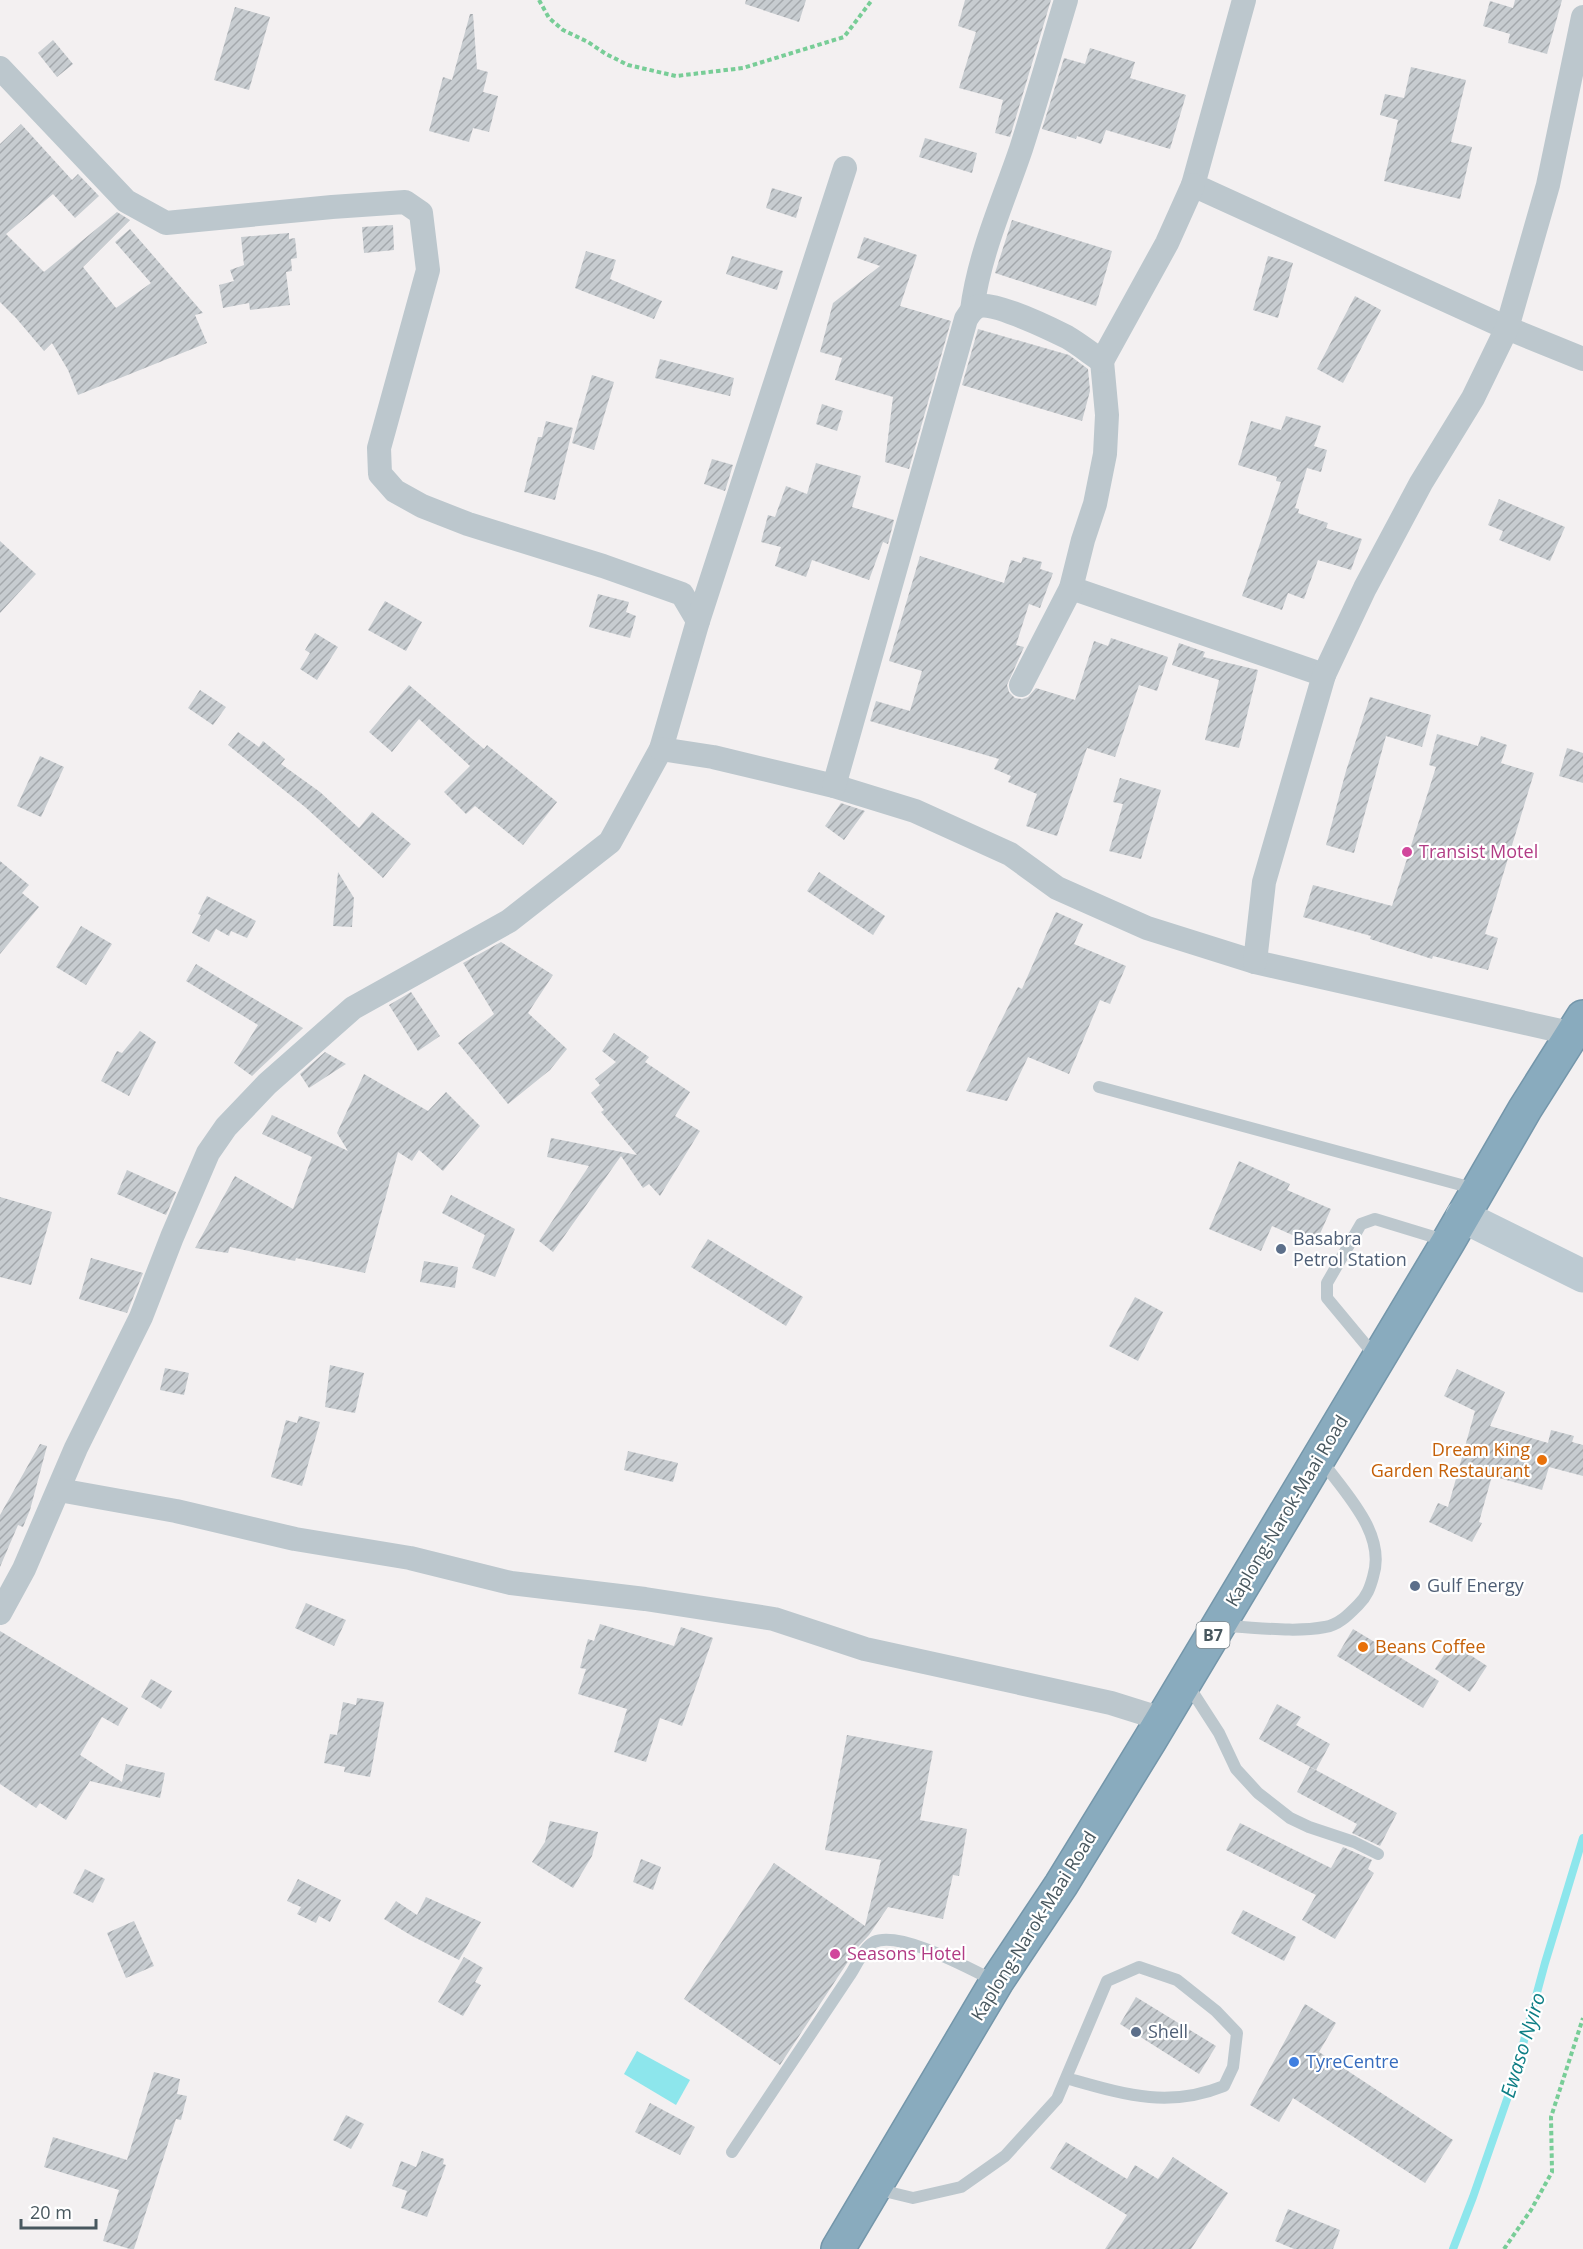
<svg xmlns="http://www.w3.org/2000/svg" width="1583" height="2249" viewBox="0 0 1583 2249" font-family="'Open Sans',sans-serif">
<defs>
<pattern id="building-hatch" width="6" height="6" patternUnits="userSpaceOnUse" patternTransform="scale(1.5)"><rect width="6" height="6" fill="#c7ccd0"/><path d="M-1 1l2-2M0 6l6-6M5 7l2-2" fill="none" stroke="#a4a8ac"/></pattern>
</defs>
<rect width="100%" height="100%" fill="#f3f0f1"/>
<path fill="#8de6ec" d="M637,2051L690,2080L676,2105L624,2074Z"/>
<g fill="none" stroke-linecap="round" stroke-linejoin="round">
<path stroke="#8de6ec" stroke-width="8" d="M1453,2249L1473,2197L1512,2085L1545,1963L1583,1838"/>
</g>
<g fill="url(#building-hatch)">
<path d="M746,0H806L799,22L745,4Z"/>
<path d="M965,0H1051L1010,137L995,133L1003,100L959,88L976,32L958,26Z"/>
<path d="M1515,0H1562L1547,54L1508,43L1510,34L1483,26L1490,1L1513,8Z"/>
<path d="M235,7L270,17L249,90L214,80Z"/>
<path d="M470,14H473L477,69L488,72L483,92L498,96L489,132L473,128L469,142L429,131L443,77L452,80Z"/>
<path d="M53,40L73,64L57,77L38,53Z"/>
<path d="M1090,48L1135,62L1130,78L1186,95L1170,149L1106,130L1101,144L1077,136L1076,139L1042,129L1064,58L1085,64Z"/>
<path d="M1411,67L1466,80L1451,142L1472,147L1460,199L1384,181L1398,120L1380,115L1385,94L1404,98Z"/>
<path d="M21,124L72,180L78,174L99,196L75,218L53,194L6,234L44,272L117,212L130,220L83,267L116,308L151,283L115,242L130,229L203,313L195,315L207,343L78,395L68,370L52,343L44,351L16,318L0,302V144Z"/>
<path d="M925,138L977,153L972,173L919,157Z"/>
<path d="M772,188L802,197L796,218L766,208Z"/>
<path d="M1012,220L1112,251L1096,306L995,273Z"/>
<path d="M393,225L394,250L364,253L362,227Z"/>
<path d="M289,233V239L295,238L297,258L291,259L292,271L286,272L290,305L250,310L249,303L223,308L219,285L234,281L230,270L244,265L241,237Z"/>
<path d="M864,237L917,255L900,306L951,321L909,469L885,462L893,397L835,380L842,358L820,352L833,303L880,266L857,258Z"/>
<path d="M586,251L616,260L610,279L662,301L654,319L575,288Z"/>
<path d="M732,256L783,271L777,290L726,274Z"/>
<path d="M1268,256L1293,263L1278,318L1253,310Z"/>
<path d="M1355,296L1381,310L1343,383L1317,369Z"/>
<path d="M978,329L1069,355L1088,369L1090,391L1082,421L962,385Z"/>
<path d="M660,359L734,378L730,396L655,378Z"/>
<path d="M592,375L614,382L594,450L572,443Z"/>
<path d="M822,404L843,411L837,431L816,424Z"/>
<path d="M1286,416L1321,426L1314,446L1327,450L1321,472L1307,468L1295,508L1299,509L1298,513L1328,523L1326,528L1362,539L1351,570L1318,560L1304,599L1288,593L1282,610L1242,596L1281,482L1276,481L1277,477L1238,465L1251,421L1281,430Z"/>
<path d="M546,421L573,428L555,500L524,492L538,437H542Z"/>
<path d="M712,459L733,465L725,491L704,484Z"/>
<path d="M816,463L861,476L852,507L894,520L888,544L883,542L869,580L812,560L806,577L775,566L781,547L761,542L768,515L775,517L786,486L807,494Z"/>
<path d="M1499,499L1565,527L1550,561L1499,540L1503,531L1488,525Z"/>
<path d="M0,541L36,574L0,613Z"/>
<path d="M920,556L1004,583L1011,560L1021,563L1023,557L1042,562L1040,569L1053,573L1040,608L1029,604L1016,645L1024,647L1007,685L1009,692L1015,698L1022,699L1028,697L1036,688L1075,700L1094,641L1108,646L1111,638L1168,657L1157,691L1139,685L1115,757L1087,748L1057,836L1026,826L1037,794L1008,782L1011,776L994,769L999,759L870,721L876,701L910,711L922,671L889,661Z"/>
<path d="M598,594L629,602L626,612L636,616L630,638L589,627Z"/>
<path d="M385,601L422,622L406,651L368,630Z"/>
<path d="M315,633L338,647L317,680L300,669L310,653L305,650Z"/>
<path d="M1179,643L1205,652L1203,657L1258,670L1239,748L1205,740L1219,680L1172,665Z"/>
<path d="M409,685L484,749L487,745L557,802L523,845L475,806L466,814L444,792L470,766L419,719L392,752L369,732Z"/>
<path d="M200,690L226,707L213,725L188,708Z"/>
<path d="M1370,697L1431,715L1422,747L1386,736L1354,853L1326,845L1346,771Z"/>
<path d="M238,732L259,747L263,741L285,759L281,764L320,792L359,828L372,812L411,844L383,878L305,807L228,745Z"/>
<path d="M1437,734L1478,746L1481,736L1507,745L1501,763L1534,773L1485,934L1498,938L1488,970L1433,956L1432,959L1370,939L1371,936L1303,917L1313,885L1392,906L1436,767L1429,765Z"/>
<path d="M1567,748L1583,753V783L1559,776Z"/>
<path d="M40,756L64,767L41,817L17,806Z"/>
<path d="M1120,778L1161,790L1141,859L1109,851L1123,804L1113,802Z"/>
<path d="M841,803L865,811L844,840L825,826Z"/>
<path d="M0,861L29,885L22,893L39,907L0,954Z"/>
<path d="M338,872L354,898L352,927L333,926Z"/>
<path d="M819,872L885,916L873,935L807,891Z"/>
<path d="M207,896L256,921L247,938L231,931L229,936L216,929L209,942L192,933L201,915L198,914Z"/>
<path d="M1056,912L1083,924L1074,944L1126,966L1110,1004L1100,1000L1069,1074L1028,1057L1007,1101L966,1091L1018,987L1022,989Z"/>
<path d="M81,926L112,944L86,985L56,967Z"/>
<path d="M501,942L553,975L528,1013L567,1049L550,1070L508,1104L458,1043L494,1014L463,963Z"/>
<path d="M196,964L303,1028L252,1076L234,1063L258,1025L186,981Z"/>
<path d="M411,992L440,1036L418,1051L389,1005Z"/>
<path d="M140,1031L156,1042L129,1096L101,1081L117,1051L122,1053Z"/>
<path d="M614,1033L649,1057L645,1062L690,1092L675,1116L700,1131L660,1196L649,1184L643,1188L621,1156L553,1252L539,1241L589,1166L547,1157L551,1138L637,1155L601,1112L604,1110L591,1093L600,1085L595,1079L616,1062L602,1051Z"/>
<path d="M325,1052L346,1064L309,1088L300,1074Z"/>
<path d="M364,1074L428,1111L446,1092L480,1126L443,1171L419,1150L412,1161L398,1152L365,1273L296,1258L295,1261L230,1247L228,1253L195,1248L235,1176L293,1209L312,1157L262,1134L272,1115L348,1151L337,1133Z"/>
<path d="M1239,1161L1290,1184L1287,1190L1331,1209L1315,1245L1272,1226L1261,1251L1209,1229Z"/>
<path d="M127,1170L176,1192L166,1215L117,1194Z"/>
<path d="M451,1195L515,1229L495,1277L472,1268L485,1235L442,1213Z"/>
<path d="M0,1197L52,1212L31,1285L0,1277Z"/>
<path d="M708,1239L803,1297L786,1326L691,1267Z"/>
<path d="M91,1258L143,1273L127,1313L79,1299Z"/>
<path d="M424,1261L458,1267L455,1288L420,1282Z"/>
<path d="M1135,1297L1163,1312L1138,1361L1109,1346Z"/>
<path d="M330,1365L364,1373L355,1413L325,1407Z"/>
<path d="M165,1368L189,1373L184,1395L160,1390Z"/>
<path d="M1457,1369L1505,1392L1490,1426L1548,1443L1551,1430L1574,1436L1572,1442L1583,1445V1476L1549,1467L1542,1490L1492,1476L1479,1522L1482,1523L1472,1542L1429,1522L1438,1503L1448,1507L1475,1411L1444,1396Z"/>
<path d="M299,1416L320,1422L302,1486L271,1477L286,1420L297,1423Z"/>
<path d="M40,1444L47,1446L30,1510L23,1527L18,1525L0,1567V1515Z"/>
<path d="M628,1451L678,1463L673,1482L624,1470Z"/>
<path d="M306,1603L346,1620L334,1646L295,1628Z"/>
<path d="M600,1624L674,1646L681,1627L713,1638L682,1726L660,1718L646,1762L614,1752L627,1709L578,1694L586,1669L580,1668L588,1639L594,1641Z"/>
<path d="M1353,1629L1439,1681L1423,1708L1337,1656Z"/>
<path d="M0,1631L128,1708L118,1726L102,1717L80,1755L122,1782L126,1764L165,1773L160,1798L90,1781L66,1820L40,1803L36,1808L0,1784Z"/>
<path d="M1452,1643L1487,1666L1470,1692L1435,1669Z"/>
<path d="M151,1679L172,1691L161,1709L141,1697Z"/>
<path d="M357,1698L384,1702L370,1777L344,1772L345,1767L324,1763L330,1734L337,1735L343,1702L356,1705Z"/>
<path d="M1277,1704L1301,1717L1296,1725L1330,1744L1316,1770L1259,1739Z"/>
<path d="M847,1735L933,1751L920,1820L967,1829L959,1876L953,1875L943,1919L888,1907L869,1935L857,1948L780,2065L684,1999L774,1863L865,1926L881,1860L825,1850Z"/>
<path d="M1310,1767L1397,1813L1380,1846L1352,1833L1357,1824L1297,1792Z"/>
<path d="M550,1821L598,1832L592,1856L573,1888L532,1862L545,1842Z"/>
<path d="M1240,1823L1331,1868L1343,1847L1372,1860L1368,1869L1374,1873L1335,1939L1302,1920L1316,1895L1226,1850Z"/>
<path d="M641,1859L661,1867L653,1890L633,1882Z"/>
<path d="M85,1869L105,1879L93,1903L73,1893Z"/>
<path d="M298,1879L341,1900L330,1922L319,1916L316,1923L297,1914L301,1907L287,1901Z"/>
<path d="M426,1897L481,1922L459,1960L412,1936L384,1919L396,1901L417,1915Z"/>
<path d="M1243,1910L1296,1937L1284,1961L1231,1933Z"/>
<path d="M134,1921L154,1966L126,1978L107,1933Z"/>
<path d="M464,1957L483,1968L475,1982L481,1985L463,2016L438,2002Z"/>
<path d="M1136,1997L1216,2046L1199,2074L1120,2024Z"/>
<path d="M1305,2004L1336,2023L1319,2052L1453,2140L1425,2183L1293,2098L1279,2122L1250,2105Z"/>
<path d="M154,2072L180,2079L177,2094L187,2096L181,2120L176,2119L134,2249H130L103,2241L119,2190L44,2167L53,2137L127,2160Z"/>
<path d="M650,2103L695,2127L680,2155L635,2132Z"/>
<path d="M346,2115L364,2124L351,2149L333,2140Z"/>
<path d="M1066,2142L1127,2179L1135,2165L1158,2179L1173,2157L1228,2193L1191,2249H1105L1127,2215L1050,2168Z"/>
<path d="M422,2151L444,2159L443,2164L446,2165L427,2217L401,2208L407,2191L392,2186L401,2161L416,2167Z"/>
<path d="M1288,2209L1340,2230L1333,2249H1294L1275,2241Z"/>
</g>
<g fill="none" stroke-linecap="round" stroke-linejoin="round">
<defs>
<path id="highway" d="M838,2249L997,1981L1061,1885L1150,1740L1448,1242L1525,1109L1583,1017"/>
</defs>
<use href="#highway" stroke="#7496aa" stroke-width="36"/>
<g stroke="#78cd97" stroke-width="4" stroke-dasharray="4.5 3" stroke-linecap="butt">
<path d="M539,0L549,18L563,30L588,42L606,54L628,65L676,76L743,68L844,37L872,0"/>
<path d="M1504,2249L1531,2210L1552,2172L1551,2117L1583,2018"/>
</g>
<g stroke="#bcc7cd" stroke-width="12">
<path d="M1099,1087L1476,1189"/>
<path d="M1376,1357L1327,1298V1283L1361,1224L1375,1219L1447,1241"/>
<path d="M1223,1626C1255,1627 1294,1633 1325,1627C1339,1625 1349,1614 1359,1604C1367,1596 1370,1588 1373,1577C1387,1534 1345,1493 1321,1460"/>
<path d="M1188,1685L1219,1733L1236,1769L1258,1793L1290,1818L1309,1827L1354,1842L1378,1854"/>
<path d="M732,2152L850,1975C857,1965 863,1948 874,1942C900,1930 970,1969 995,1981"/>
<path d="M876,2189L913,2198L961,2187L1005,2156L1057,2099L1107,1981L1139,1967L1177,1980L1216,2011L1237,2033L1233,2067L1224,2086C1167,2109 1123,2094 1066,2078"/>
</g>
<g stroke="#bcc7cd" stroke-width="24">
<path d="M1244,0L1193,185L1507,328L1583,359"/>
<path d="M0,68L126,201L166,223L332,207L405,202L421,213L428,270L379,448L380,474L395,491L422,506L468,524L603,566L682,594L698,621L661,749L610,842L509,921L353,1008L267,1084L226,1127L208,1153L172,1237L141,1317L76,1448L24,1569L0,1613"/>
<path d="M972,310C979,254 1003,202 1021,149C1037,99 1051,50 1066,0"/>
<path d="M1071,588L1324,675"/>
<path d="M698,621L845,168"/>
<path d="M1021,685L1071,588L1083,540L1095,504L1105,454L1107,415L1102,361"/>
<path d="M661,749L713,757L834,786L915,811L1010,854L1057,888L1147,928L1255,962L1574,1034"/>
<path d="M834,786L966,319C969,314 973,308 979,306C995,302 1051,329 1067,337C1079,344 1090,353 1102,361L1167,243L1193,185"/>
<path d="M1255,962L1264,882L1324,675L1365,588L1421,483L1473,398L1507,328L1548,185L1583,17"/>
<path d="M59,1490L176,1511L295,1539L410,1558L511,1583L645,1599L774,1619L865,1649L1111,1703L1162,1719"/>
</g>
<path stroke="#bccad2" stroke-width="33" d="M1462,1216L1583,1276"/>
<use href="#highway" stroke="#89abbe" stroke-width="33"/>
</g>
<g fill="#d1479c" stroke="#fff" stroke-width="2">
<circle cx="1407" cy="852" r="6"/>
<circle cx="835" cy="1954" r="6"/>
</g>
<g fill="#5c6f8a" stroke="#fff" stroke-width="2">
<circle cx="1281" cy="1249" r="6"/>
<circle cx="1415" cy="1586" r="6"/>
<circle cx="1136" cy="2032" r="6"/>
</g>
<g fill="#e8710a" stroke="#fff" stroke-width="2">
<circle cx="1542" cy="1460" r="6"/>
<circle cx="1363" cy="1647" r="6"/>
</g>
<circle fill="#3f7fe0" stroke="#fff" stroke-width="2" cx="1294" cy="2062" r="6"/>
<g text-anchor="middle" stroke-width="4.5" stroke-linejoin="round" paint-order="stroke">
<rect fill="#fff" stroke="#7f898e" stroke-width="1.5" x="1196.5" y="1622" width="33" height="26" rx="4.5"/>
<g font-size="16" font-weight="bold" fill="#48575e">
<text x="1213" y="1641">B7</text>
</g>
<g font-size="18" fill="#b23c85" stroke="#fff" text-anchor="start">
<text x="1419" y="858">Transist Motel</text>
<text x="847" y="1960">Seasons Hotel</text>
</g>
<g font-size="18" fill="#4e5e75" stroke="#fff" text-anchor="start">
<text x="1293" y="1245">Basabra<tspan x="1293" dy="21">Petrol Station</tspan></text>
<text x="1427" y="1592">Gulf Energy</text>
<text x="1148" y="2038">Shell</text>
</g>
<g font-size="18" fill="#c56008" stroke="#fff" text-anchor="end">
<text x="1530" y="1456">Dream King<tspan x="1530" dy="21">Garden Restaurant</tspan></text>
<text x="1375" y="1653" text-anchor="start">Beans Coffee</text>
</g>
<g font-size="18" fill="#48575e" stroke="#fff">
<text transform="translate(1287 1511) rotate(-59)" y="6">Kaplong-Narok-Maai Road</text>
<text transform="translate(1034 1926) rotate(-58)" y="6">Kaplong-Narok-Maai Road</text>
</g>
<g font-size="18" fill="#366cbe" stroke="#fff" text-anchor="start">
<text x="1306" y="2068">TyreCentre</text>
</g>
<g font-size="20" font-style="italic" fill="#0e7e85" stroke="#fff">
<text transform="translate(1523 2045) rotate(-73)" y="7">Ewaso Nyiro</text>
</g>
</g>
<path d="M21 2219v9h75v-9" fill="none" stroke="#48575e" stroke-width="3"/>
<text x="30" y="2219" font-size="18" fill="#48575e" stroke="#ffffff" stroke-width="4.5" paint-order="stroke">20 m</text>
</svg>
